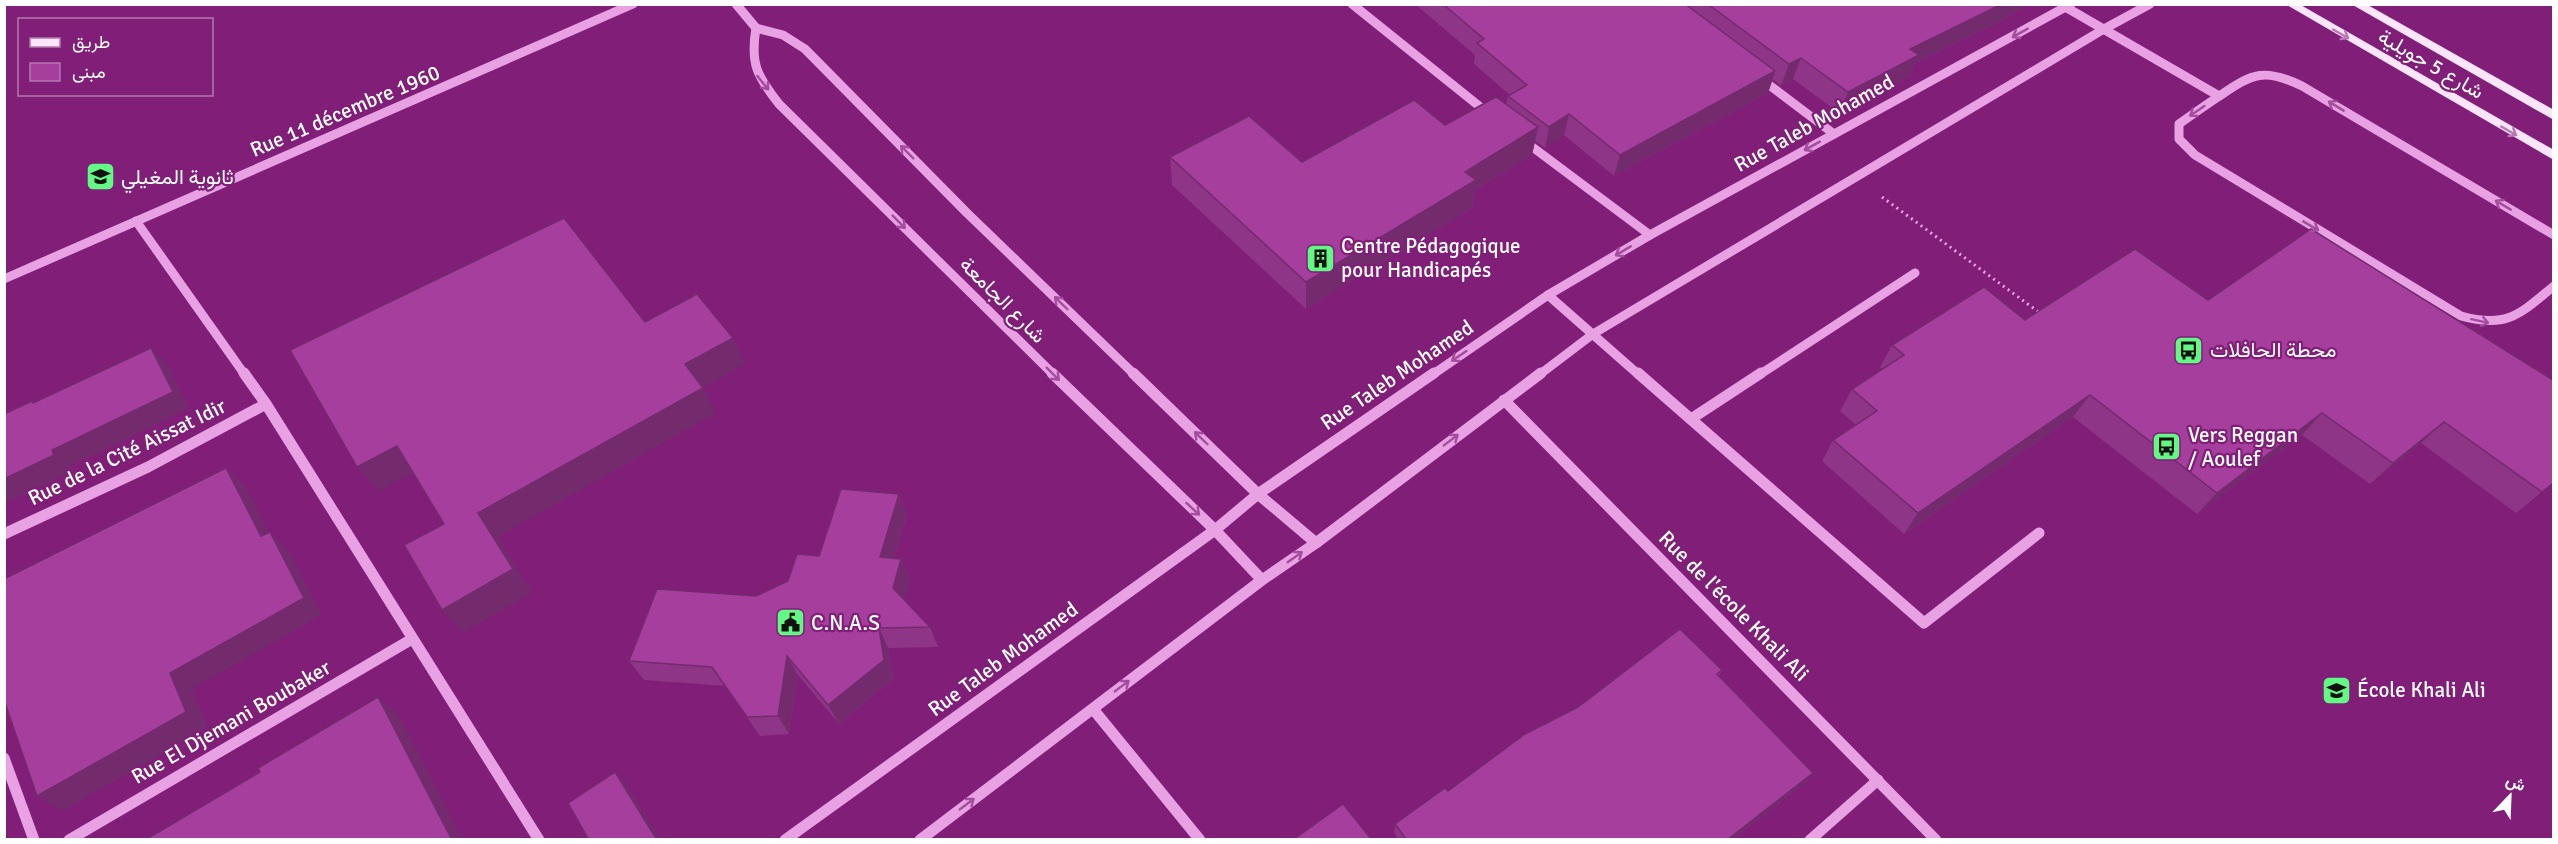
<svg xmlns="http://www.w3.org/2000/svg" width="2558" height="844" viewBox="0 0 2558 844" font-family="Signika,Vazirmatn,sans-serif">
<rect width="100%" height="100%" fill="#801e78"/>
<g fill="none" stroke-linecap="round" stroke-linejoin="round">
<path stroke="#e8a2e4" stroke-width="3" stroke-dasharray="2 4" stroke-linecap="butt" d="M1882,197L2040,313"/>
<g stroke="#e8a2e4" stroke-width="9">
<path d="M736,4L756,28L783,35L805,49L967,213L1135,375"/>
<path d="M1352,4L1489,114"/>
<path d="M2062,5L2219,96"/>
<path d="M756,28C750,64 757,76 779,104L1054,375"/>
<path d="M1760,78L1834,134"/>
<path d="M1523,140L1650,235"/>
<path d="M136,221L245,375"/>
<path d="M2554,235L2302,86C2265,68 2253,73 2221,95C2207,104 2193,114 2179,124V139L2195,155L2461,316C2507,329 2520,314 2554,286"/>
<path d="M4,279L633,4"/>
<path d="M1548,295L1639,375"/>
<path d="M1432,375L1548,295L1650,235L2071,4"/>
<path d="M1539,375L1593,334L2104,29L2150,4"/>
<path d="M1759,375L1915,273"/>
</g>
<g stroke="#e8a2e4" stroke-width="11">
<path d="M244,373L266,404L539,840"/>
<path d="M1052,373L1215,530L1262,580"/>
<path d="M1133,373L1258,494L1316,543"/>
<path d="M1638,373L1924,623L2039,533"/>
<path d="M1504,400L1936,840"/>
<path d="M1691,419L1761,373"/>
<path d="M4,534L148,467L266,404"/>
<path d="M1093,709L1200,840"/>
<path d="M4,758L34,840"/>
<path d="M69,840L412,639"/>
<path d="M785,840L1215,530L1258,494L1434,373"/>
<path d="M920,840L1262,580L1316,543L1541,373"/>
<path d="M1810,840L1878,780"/>
</g>
<g fill="#fee5fa" fill-rule="evenodd">
<path d="M2285,4H2299L2554,150V160Z"/>
<path d="M2351,4H2366L2554,110V120Z"/>
</g>
</g>
<g fill="#8e3587">
<path d="M1415,4H2029L2008,16L2006,19L1915,63L1910,76L1839,113L1793,79L1781,86L1773,79L1768,93L1614,176L1564,135L1545,148L1535,141L1532,155L1474,191L1472,208L1306,309L1172,185L1170,157L1302,162L1445,125L1506,105L1508,96L1510,95L1474,64L1475,55Z"/>
<path d="M2311,229L2542,492L2516,513L2421,443L2370,484L2302,435L2197,514L2073,417L1904,534L1822,461L1833,440L1856,425L1840,411L1852,389L1883,369L1880,367L1892,345L2025,320L2208,300Z"/>
<path d="M899,494L907,515L894,558L901,559L910,579L904,600L930,627L938,647L888,648L893,679L839,724L798,675L789,734L760,736L725,686L644,680L629,661L756,596L788,581Z"/>
<path d="M1722,670L1719,676L1813,773L1806,782L1732,840H1399L1394,833L1395,824Z"/>
</g>
<g fill="#742b6e">
<path d="M2002,4H2029L2008,16L2006,19L1915,63L1910,76L1839,113L1848,92L1910,49Z"/>
<path d="M1801,58L1793,79L1781,86L1789,64Z"/>
<path d="M1775,71L1768,93L1614,176L1620,155Z"/>
<path d="M1569,114L1564,135L1545,148L1549,127Z"/>
<path d="M1538,127L1532,155L1474,191L1472,208L1306,309V282L1465,172Z"/>
<path d="M733,338L745,364L699,390L685,364Z"/>
<path d="M151,348L167,364L189,408L71,466L73,471L4,504V479Z"/>
<path d="M703,388L716,413L498,537L532,593L463,633L442,610L478,513Z"/>
<path d="M2090,395L2073,417L1904,534L1918,513Z"/>
<path d="M2322,413L2302,435L2197,514L2217,493Z"/>
<path d="M2444,422L2421,443L2370,484L2393,463Z"/>
<path d="M397,446L418,471L379,491L357,467Z"/>
<path d="M226,468L245,486L280,554L261,536Z"/>
<path d="M899,494L907,515L888,577L880,557Z"/>
<path d="M270,532L288,550L322,615L192,689L208,727L63,811L37,796L170,673Z"/>
<path d="M901,559L910,579L902,608L893,588Z"/>
<path d="M879,628L888,648L893,679L839,724L828,705Z"/>
<path d="M787,656L798,675L789,734L778,716Z"/>
<path d="M378,697L398,714L463,840H452Z"/>
<path d="M615,772L627,785L661,840H657Z"/>
<path d="M1813,773L1806,782L1732,840H1727Z"/>
</g>
<g fill="#a53e9d" stroke="#742b6e" stroke-width="1.5">
<path d="M1443,4H1685L1775,71L1620,155L1569,114L1549,127L1508,96L1527,85L1477,43L1484,39Z"/>
<path d="M1708,4H2002L1910,49L1919,55L1848,92L1801,58L1789,64Z"/>
<path d="M1496,97L1538,127L1465,172L1476,180L1306,282L1170,157L1249,116L1302,162L1414,100L1445,125Z"/>
<path d="M564,218L645,322L697,294L733,338L685,364L703,388L478,513L513,569L442,610L404,545L444,524L397,446L357,467L290,350Z"/>
<path d="M2311,229L2553,380V483L2542,492L2444,422L2393,463L2322,413L2217,493L2090,395L1918,513L1833,440L1877,411L1852,389L1904,355L1892,345L1984,287L2025,320L2135,249L2208,300Z"/>
<path d="M151,348L173,392L52,450L54,455L4,479V414L32,401L33,403Z"/>
<path d="M226,468L261,536L270,532L304,598L170,673L186,712L37,796L4,700V579Z"/>
<path d="M841,489L899,494L880,557L901,559L893,588L930,627L879,628L884,660L828,705L787,656L778,716L747,717L712,667L629,661L657,589L756,596L788,581L797,554L819,556Z"/>
<path d="M1680,629L1722,670L1717,674L1813,773L1727,840H1407L1395,824L1445,788L1448,791L1525,734L1578,707Z"/>
<path d="M378,697L452,840H145L260,772L258,768Z"/>
<path d="M615,772L657,840H589L568,803Z"/>
<path d="M1343,804L1372,840H1293Z"/>
</g>
<defs><path id="oneway-shaft" d="M-6 0H5M1.5-3L5.5 0L1.5 3" fill="none" stroke-width="1.6" stroke-linecap="round" stroke-linejoin="round" transform="scale(1.5)"/></defs>
<g stroke="#a44c9e">
<use href="#oneway-shaft" transform="translate(2020 33) rotate(151)"/>
<use href="#oneway-shaft" transform="translate(763 83) rotate(51)"/>
<use href="#oneway-shaft" transform="translate(2336 106) rotate(-149)"/>
<use href="#oneway-shaft" transform="translate(2197 111) rotate(146)"/>
<use href="#oneway-shaft" transform="translate(1812 146) rotate(151)"/>
<use href="#oneway-shaft" transform="translate(907 152) rotate(-135)"/>
<use href="#oneway-shaft" transform="translate(2503 205) rotate(-149)"/>
<use href="#oneway-shaft" transform="translate(899 222) rotate(45)"/>
<use href="#oneway-shaft" transform="translate(2311 226) rotate(31)"/>
<use href="#oneway-shaft" transform="translate(1623 251) rotate(149)"/>
<use href="#oneway-shaft" transform="translate(1061 303) rotate(-136)"/>
<use href="#oneway-shaft" transform="translate(2480 321) rotate(12)"/>
<use href="#oneway-shaft" transform="translate(1459 356) rotate(146)"/>
<use href="#oneway-shaft" transform="translate(1053 374) rotate(45)"/>
<use href="#oneway-shaft" transform="translate(1201 438) rotate(-136)"/>
<use href="#oneway-shaft" transform="translate(1451 440) rotate(-37)"/>
<use href="#oneway-shaft" transform="translate(1193 509) rotate(43)"/>
<use href="#oneway-shaft" transform="translate(1295 557) rotate(-35)"/>
<use href="#oneway-shaft" transform="translate(1122 686) rotate(-37)"/>
<use href="#oneway-shaft" transform="translate(967 804) rotate(-37)"/>
</g>
<g stroke="#b978b2">
<use href="#oneway-shaft" transform="translate(2341 34) rotate(30)"/>
<use href="#oneway-shaft" transform="translate(2509 131) rotate(30)"/>
</g>
<defs>
<symbol id="school-square" viewBox="-11 -11 22 22"><rect x="-9" y="-9" width="18" height="18" rx="4" fill="#61f884" stroke="#801e78"/><path d="M0-5L7-2L0 1L-7-2ZM-4 1L0 2.5L4 1V4Q0 6-4 4Z" fill="#111"/></symbol>
<symbol id="building-square" viewBox="-11 -11 22 22"><rect x="-9" y="-9" width="18" height="18" rx="4" fill="#61f884" stroke="#801e78"/><path d="M-4-6H4V6H1V3H-1V6H-4ZM-2.5-4.3h1.7v1.8h-1.7ZM.8-4.3h1.7v1.8H.8ZM-2.5-1h1.7V.8h-1.7ZM.8-1h1.7V.8H.8Z" fill="#111"/></symbol>
<symbol id="bus-square" viewBox="-11 -11 22 22"><rect x="-9" y="-9" width="18" height="18" rx="4" fill="#61f884" stroke="#801e78"/><path d="M-5-6H5V4H4V6H2V4H-2V6H-4V4H-5ZM-3.5-4V0h7V-4ZM-3.5 1.2v1.5H-2V1.2ZM2 1.2v1.5H3.5V1.2Z" fill="#111"/></symbol>
<symbol id="civic-square" viewBox="-11 -11 22 22"><rect x="-9" y="-9" width="18" height="18" rx="4" fill="#61f884" stroke="#801e78"/><path d="M-.6-6.5H3V-4.5H.6V-3L4-1V1h2V6H-6V1h2V-1L-.6-3ZM-1.2 2.5V6h2.4V2.5Z" fill="#111"/></symbol>
</defs>
<g fill-rule="evenodd">
<use href="#school-square" x="84" y="160" width="33" height="33"/>
<use href="#building-square" x="1304" y="242" width="33" height="33"/>
<use href="#bus-square" x="2172" y="334" width="33" height="33"/>
<use href="#bus-square" x="2150" y="430" width="33" height="33"/>
<use href="#civic-square" x="774" y="606" width="33" height="33"/>
<use href="#school-square" x="2320" y="674" width="33" height="33"/>
</g>
<g text-anchor="middle" stroke-width="4.5" stroke-linejoin="round" paint-order="stroke">
<g font-size="21" fill="#fff" stroke="#801e78">
<text transform="translate(2431 64) rotate(30)" y="7">شارع 5 جويلية</text>
<text transform="translate(345 111) rotate(-23)" y="7">Rue 11 décembre 1960</text>
<text transform="translate(1814 123) rotate(-29)" y="7">Rue Taleb Mohamed</text>
<text transform="translate(1003 300) rotate(45)" y="7">شارع الجامعة</text>
<text transform="translate(1397 375) rotate(-34)" y="7">Rue Taleb Mohamed</text>
<text transform="translate(127 452) rotate(-26)" y="7">Rue de la Cité Aissat Idir</text>
<text transform="translate(1734 606) rotate(45)" y="7">Rue de l'école Khali Ali</text>
<text transform="translate(1003 659) rotate(-36)" y="7">Rue Taleb Mohamed</text>
<text transform="translate(231 722) rotate(-30)" y="7">Rue El Djemani Boubaker</text>
</g>
<g font-size="21" fill="#fff" stroke="#801e78" text-anchor="start">
<text x="121" y="184">ثانوية المغيلي</text>
<text x="1341" y="253">Centre Pédagogique<tspan x="1341" dy="24">pour Handicapés</tspan></text>
<text x="2210" y="357">محطة الحافلات</text>
<text x="2188" y="442">Vers Reggan<tspan x="2188" dy="24">/ Aoulef</tspan></text>
<text x="811" y="630">C.N.A.S</text>
<text x="2357" y="697">École Khali Ali</text>
</g>
</g>
<rect width="2558" height="844" fill="none" stroke="#ffffff" stroke-width="12"/>
<rect x="18" y="18" width="195" height="78" fill="#801e78" stroke="#b378ae" stroke-width="1.5"/>
<rect x="30" y="38" width="30" height="9" fill="#fee5fa" stroke="#b378ae" stroke-width="1.5"/>
<text x="72" y="48" font-size="18" fill="#ffffff">طريق</text>
<rect x="30" y="63" width="30" height="18" fill="#a53e9d" stroke="#b378ae" stroke-width="1.5"/>
<text x="72" y="78" font-size="18" fill="#ffffff">مبنى</text>
<g transform="translate(2510 796) rotate(23)" stroke="#801e78" stroke-width="4.5" paint-order="stroke">
<path d="M0-4.5L10 22L0 15L-10 22Z" fill="#ffffff"/>
<text y="-9" font-size="16" font-weight="bold" text-anchor="middle" fill="#ffffff">ش</text>
</g>
</svg>
